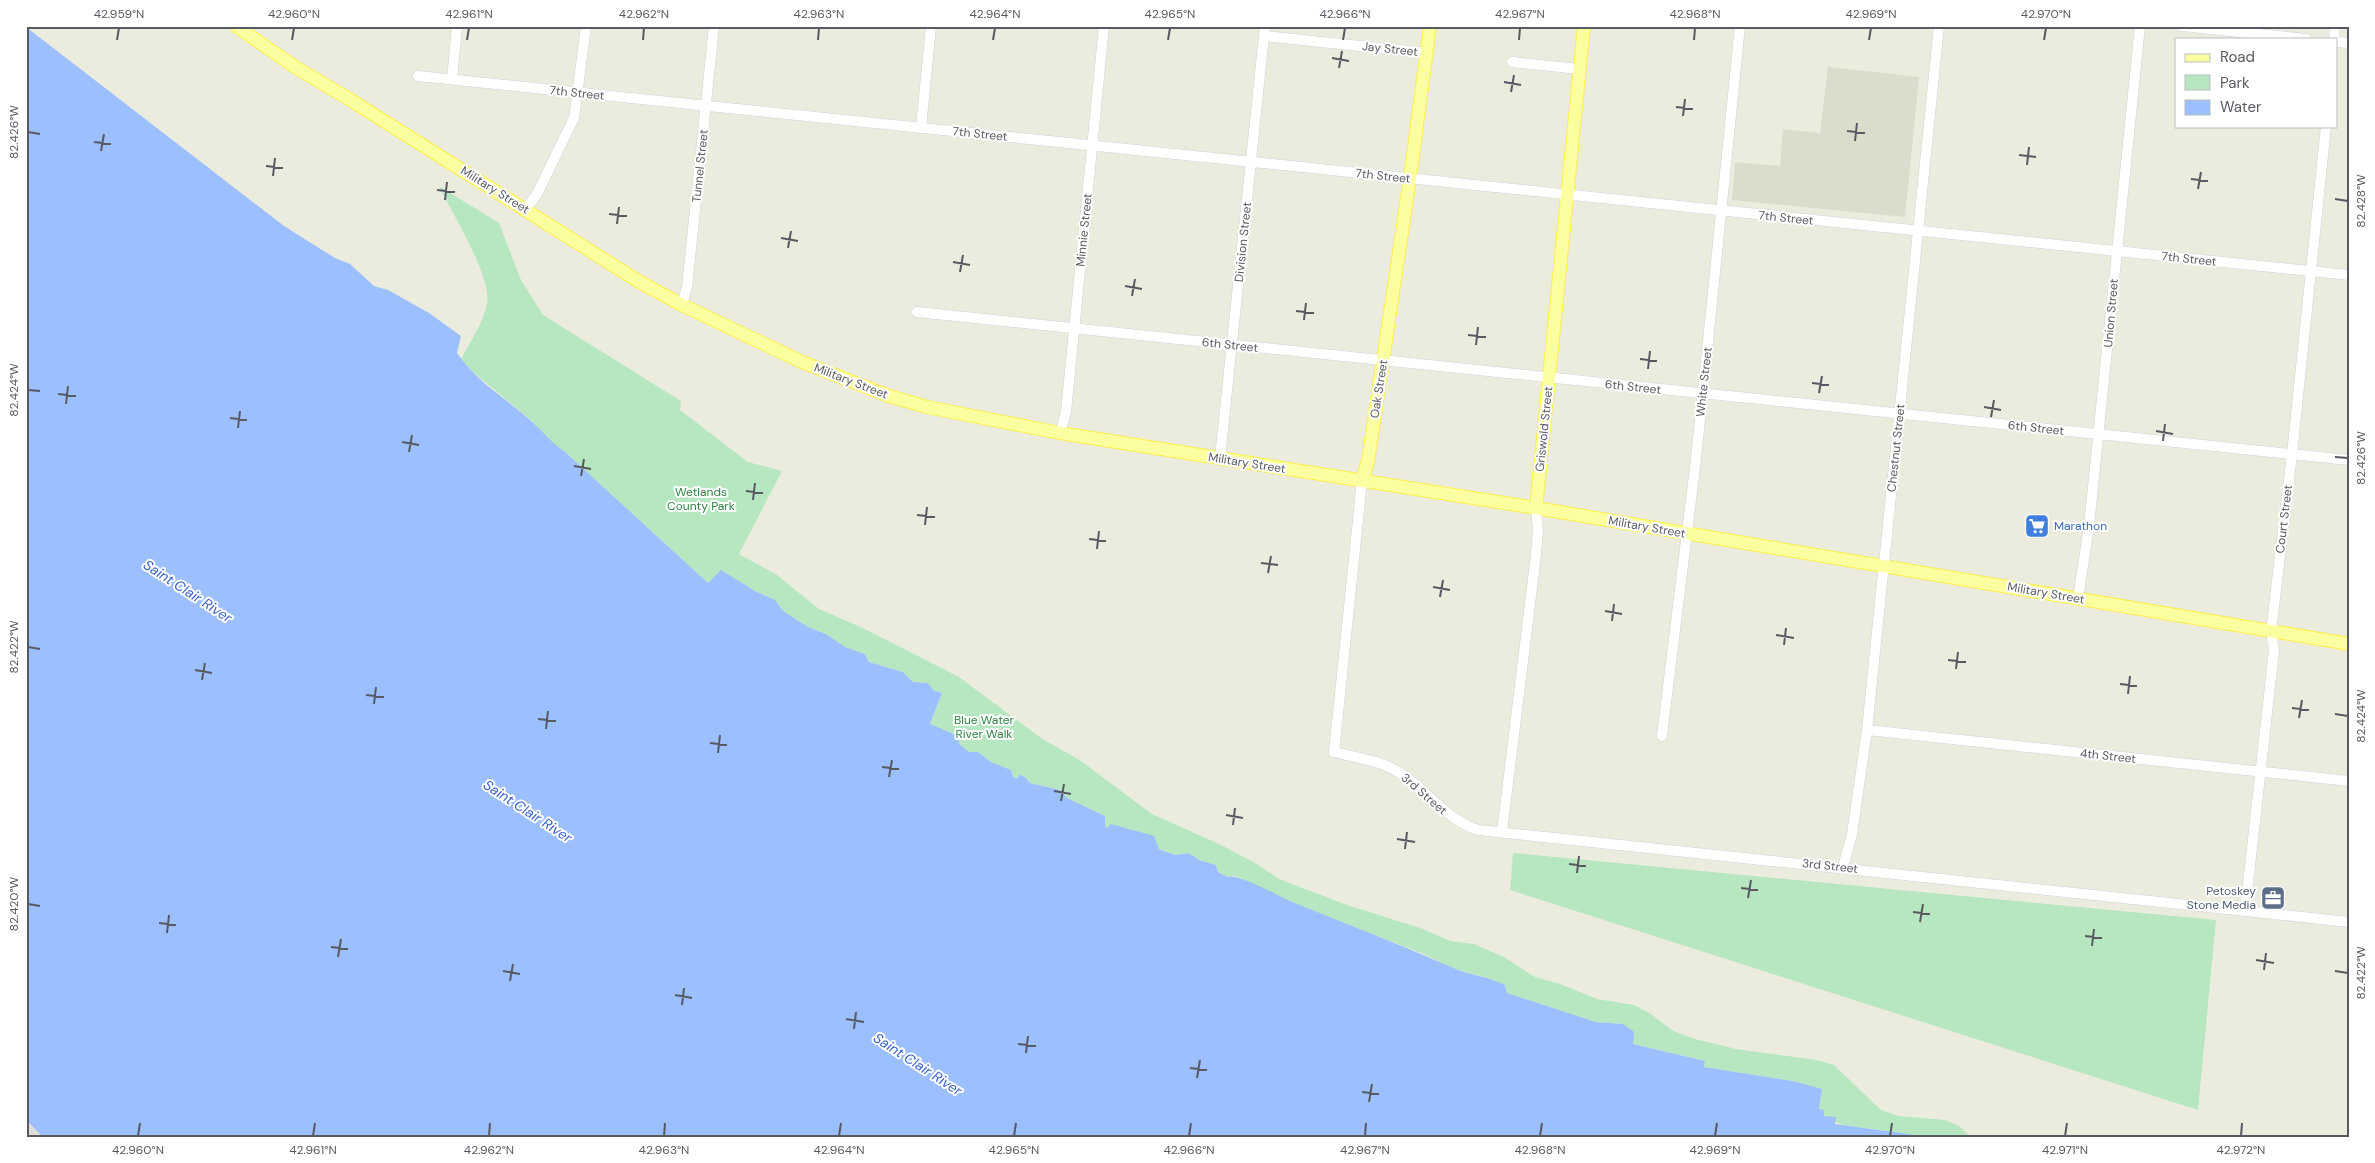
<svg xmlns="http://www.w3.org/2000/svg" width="2375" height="1163" viewBox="0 0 2375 1163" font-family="'DM Sans',sans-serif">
<rect width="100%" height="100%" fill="#ececde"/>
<path fill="#dfded6" d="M28,1123L43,1137H26V1124Z"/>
<path fill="#dcdccd" d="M1828,67L1919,77L1905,217L1732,200L1735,162L1780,166L1783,129L1820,133Z"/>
<g fill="#b7e7c1">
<path d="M439,186L499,223L521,280L543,315L681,401L680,410L748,462L782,471L739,554L777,575L819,609L865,629L959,677L1041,738L1081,761L1152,814L1219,844L1257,864L1279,879L1347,905L1423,929L1450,941L1474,944L1504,957L1535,977L1560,984L1597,999L1634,1005L1651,1014L1673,1031L1695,1039L1736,1049L1817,1060L1834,1065L1881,1110L1899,1116L1945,1120L1959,1126L1971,1137L1895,1134C1868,1123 1839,1134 1819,1110L1821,1089L1793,1081L1704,1067L1705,1061L1633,1044L1623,1024L1596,1022L1507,993L1505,985L1494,980L1452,968L1426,955L1294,903L1234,875L1229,877L1218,872L1216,865L1199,860L1189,853L1175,855L1107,828L1105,826V816L1067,798L1060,790L1030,783L1025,777H1013L1011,770L991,762L978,752H969L958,744L959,735L930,725L942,693L933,690L928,683L913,682L903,672L869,662L865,654L845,647L826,634L808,627L783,611L775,600L755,591L722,571L708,583L564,451L551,442L532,421L467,367L461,359C470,342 484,322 487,303C492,277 451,211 439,186Z"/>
<path d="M1513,853L2216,920L2198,1110L1510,890Z"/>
</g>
<path fill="#9bbfff" d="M26,27L284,226L335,258L350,264L374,286L388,290L429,313L461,336L457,353C475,380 505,398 529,419C542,430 550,442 564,451L708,583L721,570L755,591L775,600L783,611L808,627L826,634L845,647L865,654L869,662L903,672L913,682L928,683L933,690L942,693L930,724L959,736V744L969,752H978L991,762L1011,770L1013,777L1017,778L1020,775L1025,777L1030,783L1060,790L1067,798L1105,816V826L1107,828L1111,824L1154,836L1159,849L1175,855L1189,853L1199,860L1216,865L1218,872L1228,877C1239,873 1281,898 1295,903C1347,924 1399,944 1451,967C1468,975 1488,976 1505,985L1507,993L1596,1022L1623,1024L1634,1032L1633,1044L1705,1061L1704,1067L1793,1081L1822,1089L1819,1109L1824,1110V1116L1836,1117L1835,1124L1930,1137H43L29,1123L26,1124Z"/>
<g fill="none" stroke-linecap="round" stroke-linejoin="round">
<defs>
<g id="minor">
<path d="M2182,26L2306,39"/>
<path d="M1264,36L1427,53"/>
<path d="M2334,39L2335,26"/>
<path d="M2336,42L2349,43"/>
<path d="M1512,62L1579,69"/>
<path d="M418,76L2349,275"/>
<path d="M452,79L457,26"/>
<path d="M921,128L931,26"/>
<path d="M526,209L537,194L574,118L586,26"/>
<path d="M682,305L687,287L714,26"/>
<path d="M917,312L2349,460"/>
<path d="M1060,433L1066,412L1104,26"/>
<path d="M1220,458L1265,26"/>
<path d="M1362,481L1334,752C1357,758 1380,760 1400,773C1428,791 1445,819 1478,830L2349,922"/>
<path d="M2078,599L2089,526L2140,26"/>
<path d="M1867,730L2349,781"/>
<path d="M1662,736L1696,459L1740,26"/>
<path d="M1502,832L1535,563L1538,531L1536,508"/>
<path d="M1843,867L1852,834L1867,730L1939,26"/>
<path d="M2245,911L2274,650L2271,632L2292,454L2326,126"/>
</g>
<g id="major">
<path d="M236,26L295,67L349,99L638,281L682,305L802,362L889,396L927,407L1060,433L1536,508L2349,644"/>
<path d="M1362,481L1368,461L1410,178L1430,26"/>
<path d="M1536,508L1584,26"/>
</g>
</defs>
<use href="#minor" stroke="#d1d2da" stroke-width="11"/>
<use href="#major" stroke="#fdef46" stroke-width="14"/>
<use href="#minor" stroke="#fff" stroke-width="10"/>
<use href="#major" stroke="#fbffa0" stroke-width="12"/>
</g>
<path fill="none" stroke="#575a61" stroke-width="2" d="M117,40L119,28M292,40L294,28M467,40L469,28M643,40L644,28M818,40L819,28M993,40L995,28M1168,40L1170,28M1343,40L1345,28M1519,40L1520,28M1694,40L1695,28M1869,40L1871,28M2044,40L2046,28M1332,58L1349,61M1339,68L1342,51M1504,82L1521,85M1511,92L1514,75M1676,107L1693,109M1683,116L1685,99M1847,131L1865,133M28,132L40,134M1855,141L1857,123M94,142L111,144M101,151L104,134M2019,155L2036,157M2027,165L2029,147M266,166L283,168M273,176L275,158M2191,179L2208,181M2198,189L2201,172M437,190L455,192M2335,199L2348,201M445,200L447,182M609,214L627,216M617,224L619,207M781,238L798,241M788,248L791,231M953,262L970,265M960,272L963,255M1125,286L1142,289M1132,296L1135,279M1296,311L1314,313M1304,320L1306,303M1468,335L1486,337M1476,345L1478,327M1640,359L1657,361M1648,369L1650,351M1812,383L1829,385M28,390L40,391M1819,393L1822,376M58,394L76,396M66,404L68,386M1984,407L2001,410M1991,417L1994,400M230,418L247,420M238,428L240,411M2156,431L2173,434M2163,441L2165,424M402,442L419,445M409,452L412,435M2335,457L2348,458M574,466L591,469M581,476L584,459M746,491L763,493M753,500L755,483M917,515L935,517M925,525L927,507M1089,539L1106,541M1097,549L1099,531M1261,563L1278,565M1268,573L1271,556M1433,587L1450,590M1440,597L1443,580M1605,611L1622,614M1612,621L1614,604M1776,635L1794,638M1784,645L1786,628M28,647L40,649M1948,660L1966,662M1956,669L1958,652M195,670L212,673M202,680L205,663M2120,684L2137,686M2128,694L2130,676M366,695L384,697M374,704L376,687M2292,708L2309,710M2335,714L2348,716M2299,718L2302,700M538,719L556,721M546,729L548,711M710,743L727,745M718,753L720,735M882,767L899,769M889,777L892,760M1054,791L1071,794M1061,801L1064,784M1226,815L1243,818M1233,825L1235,808M1397,839L1415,842M1405,849L1407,832M1569,864L1586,866M1577,873L1579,856M1741,888L1758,890M1748,898L1751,880M28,904L40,906M1913,912L1930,914M1920,922L1923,904M159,923L176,925M167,933L169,915M2085,936L2102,938M2092,946L2094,929M331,947L348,949M338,957L341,939M2256,960L2274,963M2264,970L2266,953M503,971L520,974M2335,971L2348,973M510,981L513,964M675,995L692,998M682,1005L684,988M846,1019L864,1022M854,1029L856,1012M1018,1044L1036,1046M1026,1053L1028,1036M1190,1068L1207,1070M1197,1078L1200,1060M1362,1092L1379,1094M1369,1102L1372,1084M138,1136L140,1123M313,1136L315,1123M489,1136L490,1123M664,1136L665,1123M839,1136L841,1123M1014,1136L1016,1123M1189,1136L1191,1123M1365,1136L1366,1123M1540,1136L1542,1123M1715,1136L1717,1123M1890,1136L1892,1123M2065,1136L2067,1123M2241,1136L2242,1123"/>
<defs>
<symbol id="supermarket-square" viewBox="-11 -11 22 22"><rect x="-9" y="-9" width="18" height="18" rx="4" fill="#3f7fe0" stroke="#fff"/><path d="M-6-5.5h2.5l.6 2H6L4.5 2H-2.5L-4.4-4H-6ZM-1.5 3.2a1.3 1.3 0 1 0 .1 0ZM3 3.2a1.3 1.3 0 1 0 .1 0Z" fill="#fff"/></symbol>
<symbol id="office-square" viewBox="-11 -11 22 22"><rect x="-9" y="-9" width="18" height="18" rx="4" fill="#5c6f8a" stroke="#fff"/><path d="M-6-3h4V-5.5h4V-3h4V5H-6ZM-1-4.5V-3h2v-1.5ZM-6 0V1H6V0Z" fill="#fff"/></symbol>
</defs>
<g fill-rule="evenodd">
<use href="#supermarket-square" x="2023" y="512" width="28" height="28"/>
<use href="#office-square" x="2259" y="884" width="28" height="28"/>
</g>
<g text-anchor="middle" stroke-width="4" stroke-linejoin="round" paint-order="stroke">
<g font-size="12" fill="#575a61" stroke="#fff">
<text transform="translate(1390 49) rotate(6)" y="4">Jay Street</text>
<text transform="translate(577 93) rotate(6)" y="4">7th Street</text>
<text transform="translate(980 134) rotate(6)" y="4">7th Street</text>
<text transform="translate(700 166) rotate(-84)" y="4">Tunnel Street</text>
<text transform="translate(1383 176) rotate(6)" y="4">7th Street</text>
<text transform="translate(495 190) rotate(32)" y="4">Military Street</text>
<text transform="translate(1786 218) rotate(6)" y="4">7th Street</text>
<text transform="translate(1084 230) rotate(-84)" y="4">Minnie Street</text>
<text transform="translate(1243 242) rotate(-84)" y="4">Division Street</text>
<text transform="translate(2189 259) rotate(6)" y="4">7th Street</text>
<text transform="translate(2111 313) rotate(-85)" y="4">Union Street</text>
<text transform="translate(1230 345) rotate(6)" y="4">6th Street</text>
<text transform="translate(851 381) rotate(21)" y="4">Military Street</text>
<text transform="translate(1704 382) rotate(-84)" y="4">White Street</text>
<text transform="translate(1633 387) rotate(6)" y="4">6th Street</text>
<text transform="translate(1379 389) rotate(-81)" y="4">Oak Street</text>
<text transform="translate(2036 428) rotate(6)" y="4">6th Street</text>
<text transform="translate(1544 429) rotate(-84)" y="4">Griswold Street</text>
<text transform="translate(1896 448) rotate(-84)" y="4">Chestnut Street</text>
<text transform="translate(1247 463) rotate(9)" y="4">Military Street</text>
<text transform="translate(2284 519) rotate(-83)" y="4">Court Street</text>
<text transform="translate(1647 527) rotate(10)" y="4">Military Street</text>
<text transform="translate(2046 593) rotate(10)" y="4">Military Street</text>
<text transform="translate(2108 756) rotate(6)" y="4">4th Street</text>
<text transform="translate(1424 794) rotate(41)" y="4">3rd Street</text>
<text transform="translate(1830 866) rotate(6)" y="4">3rd Street</text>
</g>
<g font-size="12" fill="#2d8342" stroke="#fff">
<text x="701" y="496">Wetlands<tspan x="701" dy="14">County Park</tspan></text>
<text x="984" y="724">Blue Water<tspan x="984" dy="14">River Walk</tspan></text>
</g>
<g font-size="12" fill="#366cbe" stroke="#fff" text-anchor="start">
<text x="2054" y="530">Marathon</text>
</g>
<g font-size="12" fill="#4e5e75" stroke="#fff" text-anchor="end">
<text x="2256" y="895">Petoskey<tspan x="2256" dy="14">Stone Media</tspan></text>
</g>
<g font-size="14" font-style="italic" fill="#3560cb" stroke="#fff">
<text transform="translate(188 591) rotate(33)" y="5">Saint Clair River</text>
<text transform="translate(528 811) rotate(33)" y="5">Saint Clair River</text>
<text transform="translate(918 1064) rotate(33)" y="5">Saint Clair River</text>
</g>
</g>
<rect width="2375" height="1163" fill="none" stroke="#ffffff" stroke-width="55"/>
<rect x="2175" y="38" width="162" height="90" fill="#ffffff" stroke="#bcbdc0"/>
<rect x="2185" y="54" width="25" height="8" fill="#fbffa0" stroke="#bcbdc0"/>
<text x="2220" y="62" font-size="15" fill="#575a61">Road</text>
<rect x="2185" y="75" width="25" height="15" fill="#b7e7c1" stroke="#bcbdc0"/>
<text x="2220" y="88" font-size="15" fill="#575a61">Park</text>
<rect x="2185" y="100" width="25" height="15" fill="#9bbfff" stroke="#bcbdc0"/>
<text x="2220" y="112" font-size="15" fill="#575a61">Water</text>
<rect x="28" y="28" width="2320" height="1108" fill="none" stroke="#575a61" stroke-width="2"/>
<g font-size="12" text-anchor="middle" fill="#575a61">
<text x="119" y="18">42.959°N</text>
<text x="294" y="18">42.960°N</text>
<text x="469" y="18">42.961°N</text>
<text x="644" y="18">42.962°N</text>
<text x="819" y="18">42.963°N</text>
<text x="995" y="18">42.964°N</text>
<text x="1170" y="18">42.965°N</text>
<text x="1345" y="18">42.966°N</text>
<text x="1520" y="18">42.967°N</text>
<text x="1695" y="18">42.968°N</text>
<text x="1871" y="18">42.969°N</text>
<text x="2046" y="18">42.970°N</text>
<text transform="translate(14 132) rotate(-90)" y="4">82.426°W</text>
<text transform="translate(2361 201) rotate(-90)" y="4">82.428°W</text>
<text transform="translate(14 390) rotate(-90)" y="4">82.424°W</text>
<text transform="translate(2361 458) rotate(-90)" y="4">82.426°W</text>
<text transform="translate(14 647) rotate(-90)" y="4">82.422°W</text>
<text transform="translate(2361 716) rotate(-90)" y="4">82.424°W</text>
<text transform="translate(14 904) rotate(-90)" y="4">82.420°W</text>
<text transform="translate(2361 973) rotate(-90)" y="4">82.422°W</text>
<text x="138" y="1154">42.960°N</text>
<text x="313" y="1154">42.961°N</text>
<text x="489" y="1154">42.962°N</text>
<text x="664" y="1154">42.963°N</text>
<text x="839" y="1154">42.964°N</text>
<text x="1014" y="1154">42.965°N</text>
<text x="1189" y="1154">42.966°N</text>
<text x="1365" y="1154">42.967°N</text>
<text x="1540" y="1154">42.968°N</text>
<text x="1715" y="1154">42.969°N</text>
<text x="1890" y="1154">42.970°N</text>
<text x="2065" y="1154">42.971°N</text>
<text x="2241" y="1154">42.972°N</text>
</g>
</svg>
